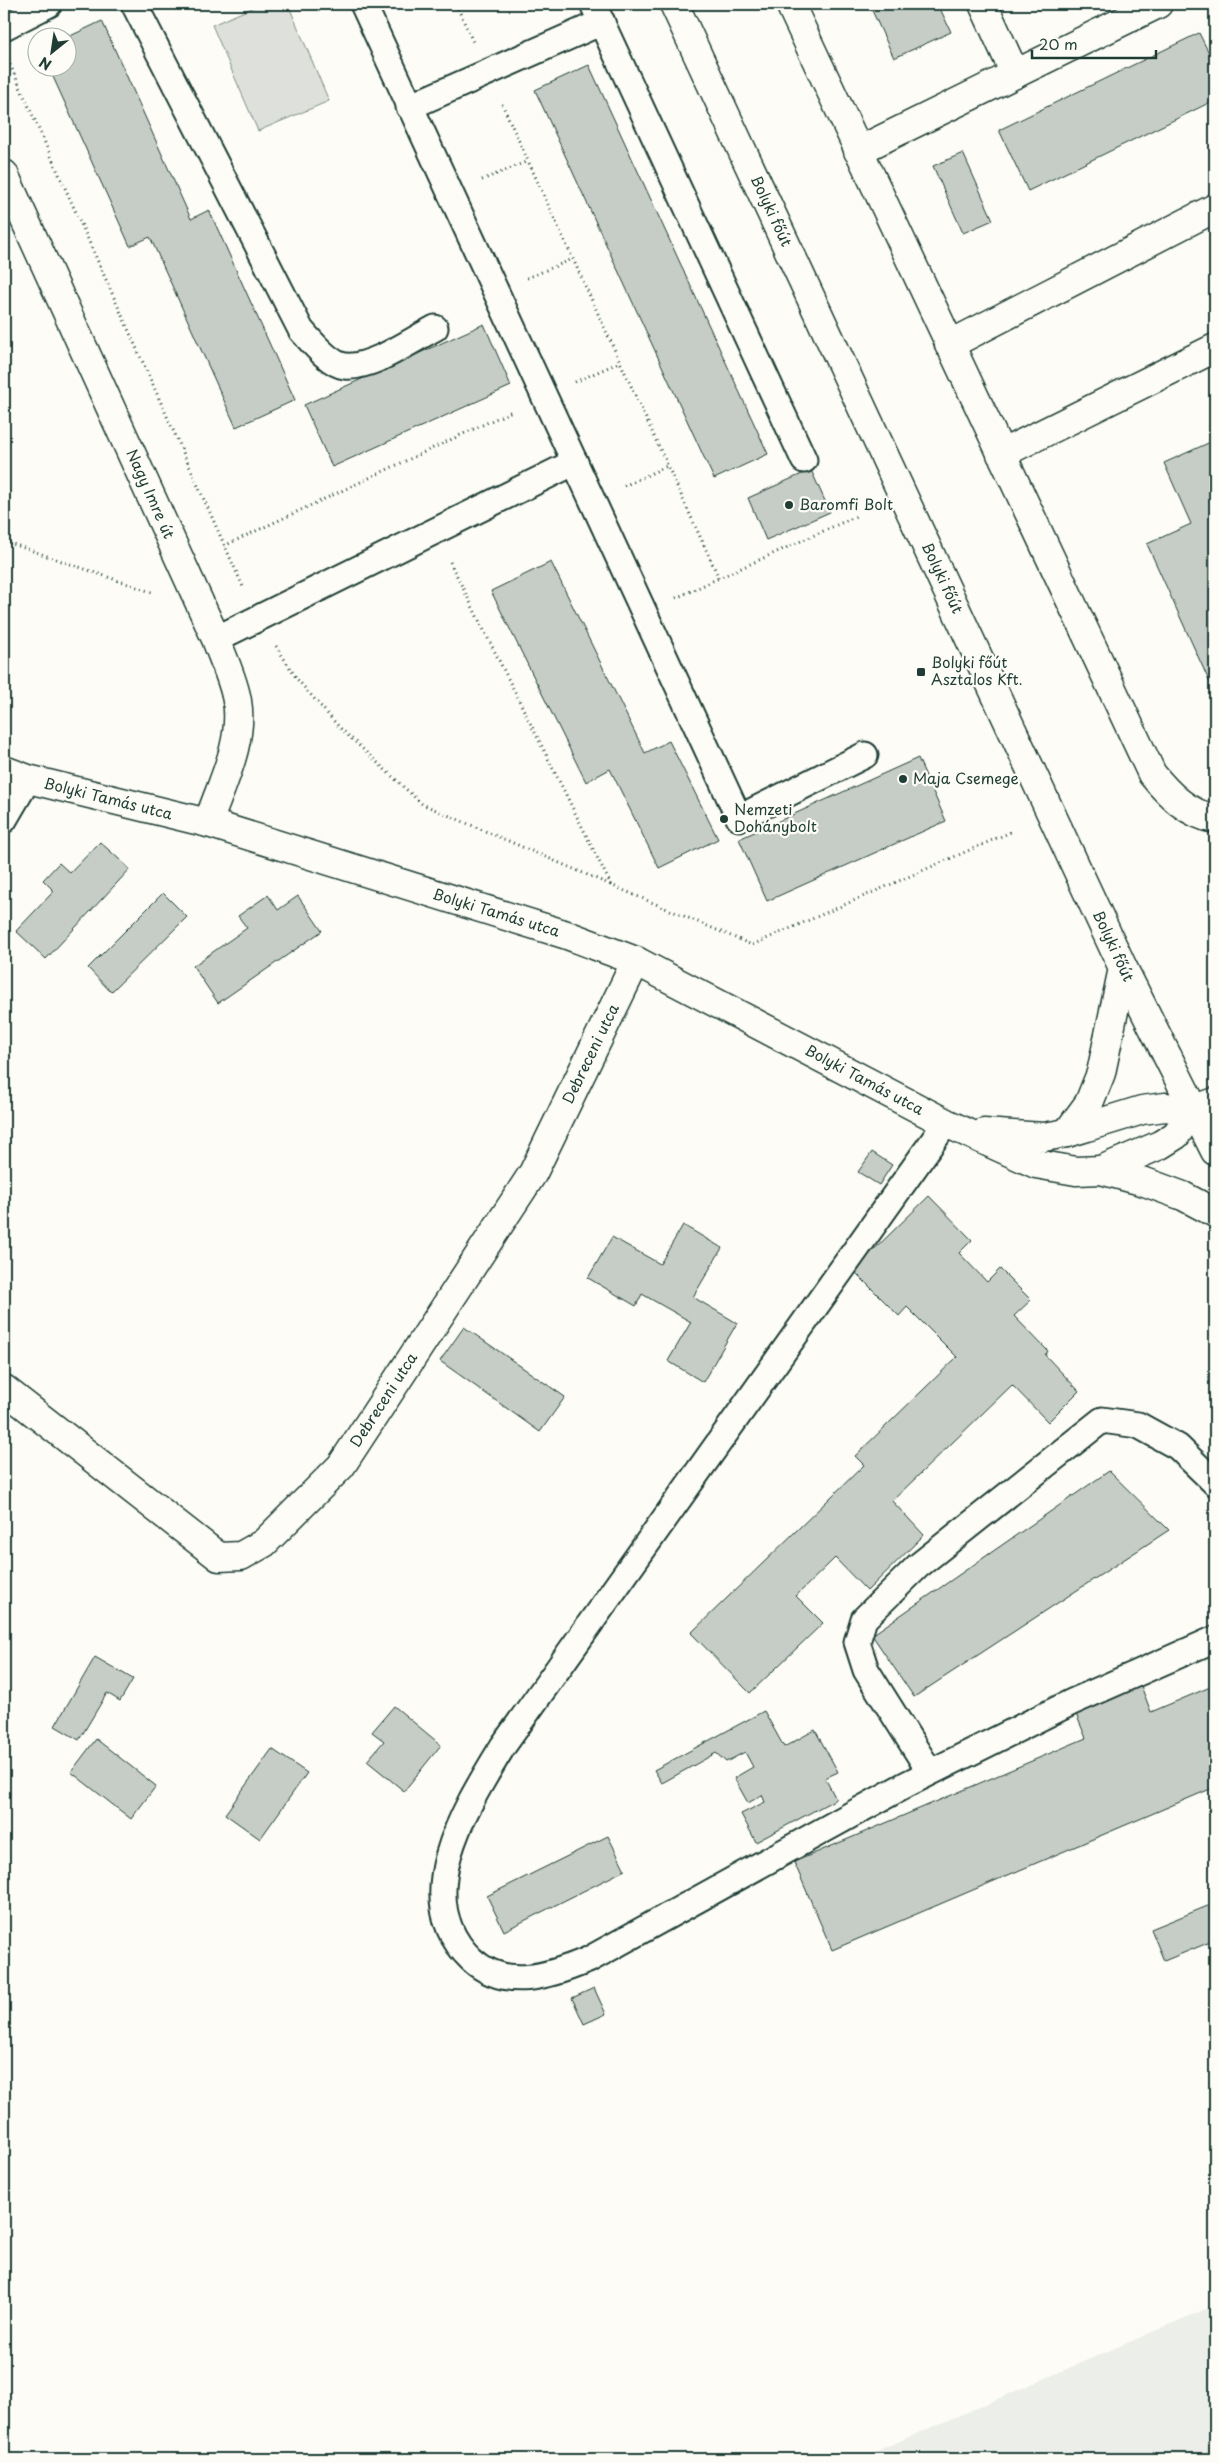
<svg xmlns="http://www.w3.org/2000/svg" width="1219" height="2463" viewBox="0 0 1219 2463" font-family="'Playpen Sans',sans-serif">
<rect width="100%" height="100%" fill="#fdfcf7"/>
<filter id="ink" filterUnits="userSpaceOnUse"><feTurbulence type="fractalNoise" baseFrequency=".02" numOctaves="2"/><feDisplacementMap in="SourceGraphic" scale="10" xChannelSelector="R" yChannelSelector="G"/><feConvolveMatrix kernelMatrix="1 2 1 2 8 2 1 2 1" color-interpolation-filters="sRGB"/></filter>
<g filter="url(#ink)">
<path fill="#eceee9" d="M1215,2305V2459H858Z"/>
<path fill="#dde0db" stroke="#7e8e88" d="M261,4H288L329,101L258,131L212,25Z"/>
<g fill="#c6cdc7" stroke="#1f3d34">
<path d="M869,4H938L951,32L894,58Z"/>
<path d="M102,21L191,219L209,210L295,400L236,427L150,237L130,246L49,68H68V38H66Z"/>
<path d="M1199,33L1211,57L1215,55V100L1028,191L999,130Z"/>
<path d="M589,65L768,454L714,479L535,90Z"/>
<path d="M963,153L993,220L963,233L933,166Z"/>
<path d="M484,324L511,386L332,467L304,405Z"/>
<path d="M1215,440V514L1212,516L1215,524V694L1147,544L1191,524L1164,463Z"/>
<path d="M811,470L830,512L766,540L748,498Z"/>
<path d="M551,562L645,753L669,741L718,839L659,868L610,769L586,782L491,591Z"/>
<path d="M918,758L946,821L767,901L739,839Z"/>
<path d="M100,842L130,869L46,959L16,931L54,891L43,880L59,863L70,873Z"/>
<path d="M163,893L187,917L111,992L88,968Z"/>
<path d="M268,895L278,910L298,896L322,931L218,1003L193,966L247,928L238,916Z"/>
<path d="M872,1152L892,1165L879,1185L858,1172Z"/>
<path d="M929,1196L972,1240L959,1253L987,1282L1000,1269L1031,1300L1014,1316L1048,1351L1045,1355L1079,1391L1048,1422L1012,1385L892,1501L924,1535L867,1591L835,1558L796,1596L823,1623L750,1693L691,1633L864,1465L855,1456L957,1357L907,1307L899,1316L853,1270Z"/>
<path d="M683,1225L722,1248L693,1297L737,1323L703,1382L668,1361L691,1322L642,1294L636,1306L588,1278L612,1237L660,1264Z"/>
<path d="M464,1327L565,1397L540,1432L440,1361Z"/>
<path d="M1109,1471L1169,1530L914,1697L872,1635Z"/>
<path d="M95,1657L133,1679L120,1701L107,1693L79,1740L55,1726Z"/>
<path d="M1215,1685V1787L832,1950L794,1862L1086,1738L1076,1714L1141,1686L1151,1712Z"/>
<path d="M394,1706L441,1745L404,1791L367,1761L384,1741L372,1732Z"/>
<path d="M764,1711L784,1747L815,1730L838,1772L825,1778L836,1799L756,1842L741,1814L765,1802L762,1795L748,1803L734,1778L753,1767L745,1752L726,1762L716,1753L662,1783L654,1770Z"/>
<path d="M96,1739L156,1786L131,1819L71,1772Z"/>
<path d="M272,1749L307,1773L260,1839L225,1814Z"/>
<path d="M608,1836L625,1870L504,1931L487,1896Z"/>
<path d="M1215,1903V1940L1164,1961L1151,1929Z"/>
<path d="M594,1988L606,2014L584,2024L572,1998Z"/>
</g>
<g fill="none" stroke-linecap="round" stroke-linejoin="round">
<defs>
<g id="service">
<path d="M134,4L301,330C311,341 329,364 345,366C371,369 412,340 435,328"/>
<path d="M363,4L739,818L865,755"/>
<path d="M593,4L804,460"/>
<path d="M4,27L49,4"/>
<path d="M409,107L602,22"/>
<path d="M216,639L575,462"/>
<path d="M4,820L28,779"/>
<path d="M946,1123L503,1746C467,1805 407,1898 471,1959C505,1991 549,1976 588,1960L907,1784L1072,1702L1215,1639"/>
<path d="M930,1772L866,1670L857,1642L864,1619L918,1566L1102,1420L1138,1425L1178,1447L1215,1483"/>
</g>
<g id="minor">
<path d="M790,4L1152,774C1169,795 1188,814 1215,819"/>
<path d="M983,4L1015,74"/>
<path d="M858,151L1158,4"/>
<path d="M4,174L216,639C223,659 234,681 237,701C244,742 221,785 208,823"/>
<path d="M949,345L1215,208"/>
<path d="M1001,454L1215,348"/>
<path d="M4,770L28,779L208,823L567,935L636,961L946,1123L1036,1164L1076,1171L1101,1170L1145,1182L1183,1196L1215,1213"/>
<path d="M984,1133L1044,1137L1067,1133L1142,1110L1165,1107L1193,1110L1215,1102"/>
<path d="M1067,1133L1089,1103L1101,1073L1123,968"/>
<path d="M1101,1170L1160,1145L1176,1135L1193,1110"/>
<path d="M4,1389L219,1557L241,1556L264,1543L341,1466L533,1173L636,961"/>
</g>
<path id="secondary" d="M674,4L1123,968L1215,1151"/>
</defs>
<use href="#service" stroke="#1f3d34" stroke-width="29"/>
<use href="#minor" stroke="#1f3d34" stroke-width="31"/>
<use href="#secondary" stroke="#1f3d34" stroke-width="31"/>
<g stroke="#1f3d34" stroke-width="3" stroke-dasharray="1 4" stroke-linecap="butt">
<path d="M456,4L473,42"/>
<path d="M8,60L244,589"/>
<path d="M502,104L719,578L859,515"/>
<path d="M482,180L528,161"/>
<path d="M527,278L573,259"/>
<path d="M575,382L620,362"/>
<path d="M624,486L667,466"/>
<path d="M4,541L154,593"/>
<path d="M224,546L512,411"/>
<path d="M450,562L611,885L752,945L1011,832"/>
<path d="M676,598L719,578"/>
<path d="M276,646L297,679L339,727L422,804L611,885"/>
</g>
<use href="#service" stroke="#fdfcf7" stroke-width="25"/>
<use href="#minor" stroke="#fdfcf7" stroke-width="28"/>
<use href="#secondary" stroke="#fdfcf7" stroke-width="28"/>
</g>
</g>
<g fill="#1f3d34" stroke="#fdfcf7" stroke-width="2">
<circle cx="789" cy="505" r="5"/>
<rect x="916" y="667" width="10" height="10" rx="2.5"/>
<circle cx="903" cy="779" r="5"/>
<circle cx="724" cy="819" r="5"/>
</g>
<g text-anchor="middle" stroke-width="4.5" stroke-linejoin="round" paint-order="stroke">
<g font-size="15" fill="#1f3d34" stroke="#fdfcf7">
<text transform="translate(771 211) rotate(65)" y="5">Bolyki főút</text>
<text transform="translate(150 494) rotate(66)" y="5">Nagy Imre út</text>
<text transform="translate(942 578) rotate(65)" y="5">Bolyki főút</text>
<text transform="translate(108 799) rotate(14)" y="5">Bolyki Tamás utca</text>
<text transform="translate(496 913) rotate(17)" y="5">Bolyki Tamás utca</text>
<text transform="translate(1113 946) rotate(65)" y="5">Bolyki főút</text>
<text transform="translate(591 1054) rotate(-64)" y="5">Debreceni utca</text>
<text transform="translate(864 1080) rotate(28)" y="5">Bolyki Tamás utca</text>
<text transform="translate(384 1400) rotate(-57)" y="5">Debreceni utca</text>
</g>
<g font-size="15" fill="#1f3d34" stroke="#fdfcf7" text-anchor="start">
<text x="799" y="510">Baromfi Bolt</text>
<text x="931" y="668">Bolyki főút<tspan x="931" dy="17">Asztalos Kft.</tspan></text>
<text x="913" y="784">Maja Csemege</text>
<text x="734" y="815">Nemzeti<tspan x="734" dy="17">Dohánybolt</tspan></text>
</g>
</g>
<rect width="1219" height="2463" fill="none" stroke="#fdfcf7" stroke-width="20"/>
<rect x="10" y="10" width="1199" height="2443" fill="none" stroke="#1f3d34" stroke-width="2" filter="url(#ink)"/>
<g transform="translate(52 52) rotate(210)"><circle r="24" fill="#fdfcf7" stroke="#a4b0a9"/>
<path d="M0-4L9 19L0 12L-9 19Z" fill="#1f3d34"/>
<text y="-8" font-size="14" font-weight="bold" text-anchor="middle" fill="#1f3d34">N</text>
</g>
<path d="M1032 50v8h124v-8" fill="none" stroke="#1f3d34" stroke-width="2.5"/>
<text x="1039" y="50" font-size="15" fill="#1f3d34" stroke="#fdfcf7" stroke-width="4" paint-order="stroke">20 m</text>
</svg>
